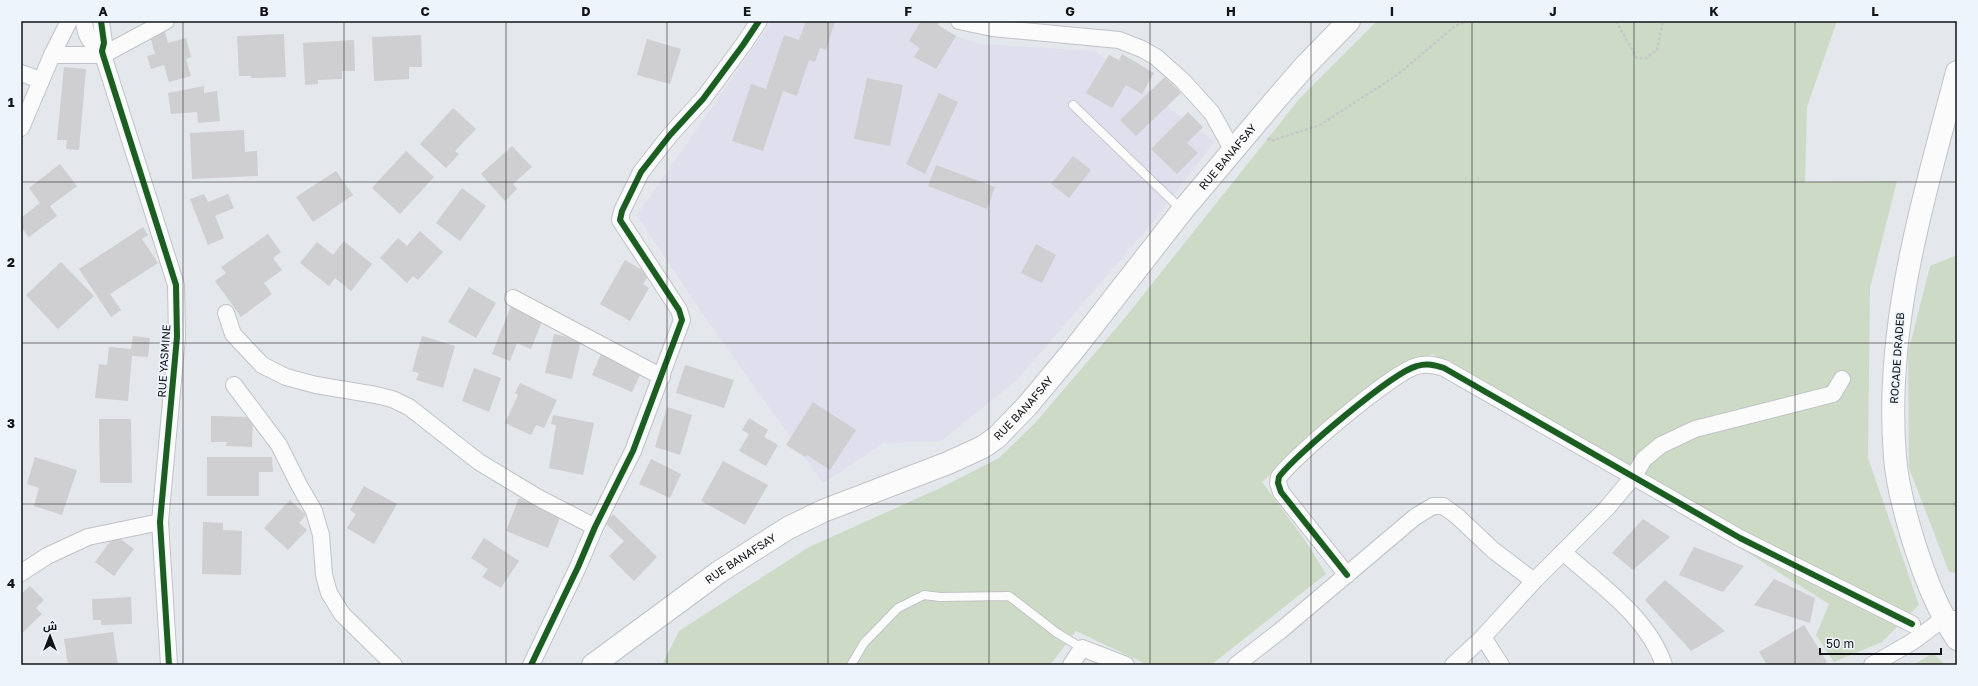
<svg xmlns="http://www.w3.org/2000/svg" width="1978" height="686" viewBox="0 0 1978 686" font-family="'Golos Text',Cairo,sans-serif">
<rect width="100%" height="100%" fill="#e4e7ec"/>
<path fill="#e0dfee" d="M772,21H911L980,44L1095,51L1214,142L1158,216L1017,380L941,441L883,443L823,483L700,310L637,215Z"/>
<g fill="#cddbc6">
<path d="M1377,21H1837L1807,107L1805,182L1897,181L1870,288L1868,458L1919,605L1882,642L1834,662L1816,635L1829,604L1433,354L1382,376L1262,482L1305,540L1326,574L1211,665H1148L1076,631L1050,665H662L679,631L809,547L938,489L999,458L1035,423L1124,319L1300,98Z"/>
<path d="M1957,255V573L1949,572L1909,468L1908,353L1930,266Z"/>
<path d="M1933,653L1945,665H1913Z"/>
</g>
<g fill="#cfced0">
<path d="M806,21H835L826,50L820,48L815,62L809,60L797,96L783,91L763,151L732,141L751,84L766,89L784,35L799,40Z"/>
<path d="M921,21H940L938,25L956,36L936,69L914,57L920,48L909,41Z"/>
<path d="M165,32L168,43L186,38L191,57L186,59L191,76L169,82L164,65L151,69L147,56L155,54L150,36Z"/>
<path d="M284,34L286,77L251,78V76H239L237,36Z"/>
<path d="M421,35L422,67H409V79L374,81L372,37Z"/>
<path d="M647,39L681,49L670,84L637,75Z"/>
<path d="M354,40L355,71H342V79L318,80V84L305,85L303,43Z"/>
<path d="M1122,54L1154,73L1142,94L1126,85L1112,108L1086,93L1109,55L1119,60Z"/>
<path d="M64,67L86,69L79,150L66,149L67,140H57Z"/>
<path d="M1165,77L1181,93L1136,136L1120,120Z"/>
<path d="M867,78L903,85L890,146L854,139Z"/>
<path d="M204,86V93L217,91L220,121L198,123L197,112L171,114L168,93Z"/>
<path d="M939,93L958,102L925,174L906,164Z"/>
<path d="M453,108L476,129L455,151L459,154L446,168L420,144Z"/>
<path d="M1188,112L1203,127L1187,143L1198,153L1177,174L1151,149Z"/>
<path d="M244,130L245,152L257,151L258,176L192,179L190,133Z"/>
<path d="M512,146L532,167L513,184L517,189L505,201L481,174Z"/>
<path d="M406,151L434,177L400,214L372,188Z"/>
<path d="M1073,156L1091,170L1069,198L1051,184Z"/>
<path d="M60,164L77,186L50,206L57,216L29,237L21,227V218L40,203L29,188Z"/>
<path d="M936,165L995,187L987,209L928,186Z"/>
<path d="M336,171L353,195L313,222L296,197Z"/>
<path d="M462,188L486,206L460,241L436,223Z"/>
<path d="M204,194L208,202L228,194L234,208L215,216L224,238L208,245L190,199Z"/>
<path d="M143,227L148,235L142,239L158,263L110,294L121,310L111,317L79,269Z"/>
<path d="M420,231L443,252L418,280L413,276L407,283L380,258L398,238L407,246Z"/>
<path d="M268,234L281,252L273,258L282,270L264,283L272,294L241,317L215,281L226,273L221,267Z"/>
<path d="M344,241L372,264L351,291L335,278L329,286L300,263L317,242L333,255Z"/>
<path d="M1036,244L1056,255L1042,283L1021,273Z"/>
<path d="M625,260L649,274L643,284L649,288L630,321L600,304Z"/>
<path d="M61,262L94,296L58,329L26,295Z"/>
<path d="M469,287L496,303L476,338L448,322Z"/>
<path d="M511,306L543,319L531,349L517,343L510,361L492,354Z"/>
<path d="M554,334L581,340L572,379L545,373Z"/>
<path d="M133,336L150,338L148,357L132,356L128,401L95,398L99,364L107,365L109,347L131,349Z"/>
<path d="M422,336L455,346L443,388L416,380L419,373L412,371Z"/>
<path d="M601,354L642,371L632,392L592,375Z"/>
<path d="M685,365L734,380L724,408L676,393Z"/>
<path d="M474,368L501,378L489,412L462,401Z"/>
<path d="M520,383L557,400L544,428L536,425L531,435L505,423L518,395L515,393Z"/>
<path d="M813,402L856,430L830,470L807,455L805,457L786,445Z"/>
<path d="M667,407L692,415L680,455L655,447Z"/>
<path d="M553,415L594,423L583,475L549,468L556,425L551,424Z"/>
<path d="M211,416L253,417L252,447L226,446L227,442H211Z"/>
<path d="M749,418L768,430L764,437L778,445L766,466L739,451L749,434L742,430Z"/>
<path d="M99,419H131L132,483H100Z"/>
<path d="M35,457L77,470L62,515L34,506L39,488L27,484Z"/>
<path d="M207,457H272L273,472H259V496H207Z"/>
<path d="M651,459L681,474L670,498L639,484Z"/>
<path d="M723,461L768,485L745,525L701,501Z"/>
<path d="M364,486L397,504L374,544L347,528L356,514L350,510Z"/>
<path d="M519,498L561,515L548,548L506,531Z"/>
<path d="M290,500L306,515L299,523L307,530L288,550L264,528Z"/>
<path d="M613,514L657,557L634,581L609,556L624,541L605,523Z"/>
<path d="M1643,519L1670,537L1633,570L1612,553Z"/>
<path d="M203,522L223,523V530L242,531L241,575L202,574Z"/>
<path d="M115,535L134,549L114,576L95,562Z"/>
<path d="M484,538L519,561L501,588L482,577L488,569L471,558Z"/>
<path d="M1694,547L1744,566L1723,592L1679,575Z"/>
<path d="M1774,579L1815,598L1810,623L1754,605Z"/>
<path d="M1665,580L1725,631L1691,651L1645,600Z"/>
<path d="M30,586L44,600L36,608L42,614L21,634V594Z"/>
<path d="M131,597L132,624L101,625V620H93L92,599Z"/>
<path d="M1804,625L1827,662L1823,665H1767L1759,652Z"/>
<path d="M113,632L118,665H68L64,639Z"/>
</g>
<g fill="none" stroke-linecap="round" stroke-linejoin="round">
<defs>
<g id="lane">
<path d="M1073,105L1182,210"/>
<path d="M851,665L864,643L898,608L924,595L940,597L1009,596L1057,633L1082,648"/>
</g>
<g id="street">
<path d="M84,21C85,35 90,43 102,51"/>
<path d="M101,21L104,43L102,51L103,55L176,285L177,337L160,522L169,665"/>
<path d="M959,21L992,28L1119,40L1142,49L1156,57L1182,80L1212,113L1233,151"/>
<path d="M52,55H103L166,21"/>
<path d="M21,73L40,80"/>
<path d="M21,128L52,55L69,21"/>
<path d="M513,298L662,377"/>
<path d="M226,313L233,334L262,365L286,377L316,385L376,395L392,399L409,407L479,462L537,497L595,527"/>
<path d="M234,385L279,445L299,485L314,511L321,535L324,575L329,593L342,614L394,665"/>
<path d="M1563,552C1600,585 1648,617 1664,665"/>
<path d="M21,573L47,556L88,537L160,522"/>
<path d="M1347,575L1281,492L1278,483L1279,477C1294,456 1393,372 1417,366C1427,363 1435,365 1444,368L1740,538L1912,624"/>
<path d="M1483,637L1501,665"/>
<path d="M531,665L578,567L595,527L633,451L682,320L679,310L620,220L622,211L641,172L670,135L703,99L743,45L759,21"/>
<path d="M1071,665L1082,648L1126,665"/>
<path d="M1236,665L1280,631L1415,517L1433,506H1443L1457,516L1493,550L1534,581"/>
<path d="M1453,665L1483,637L1534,581L1607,508L1633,477L1644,459L1661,445L1695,429L1833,394L1842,379"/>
<path d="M1872,665L1912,642L1943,619H1955"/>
</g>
<g id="secondary">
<path d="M1957,72C1924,198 1884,325 1895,457C1897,485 1906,517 1914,543C1925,577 1937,609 1957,639"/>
<path id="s1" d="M593,665L719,572L788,528L823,511L948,463L983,447L997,437L1027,406L1072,352L1182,211L1272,104L1305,66L1349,21"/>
</g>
</defs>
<use href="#lane" stroke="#c0c3c7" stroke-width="10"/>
<use href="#street" stroke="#c0c3c7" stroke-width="18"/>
<use href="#secondary" stroke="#c0c3c7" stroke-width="24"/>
<g stroke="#c6c7c9" stroke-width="2.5" stroke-dasharray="3 2" stroke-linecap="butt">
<path d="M1616,21L1637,58H1646L1657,50L1663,21"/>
<path d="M1268,138L1271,141L1320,125L1397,75L1455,26L1467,21"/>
</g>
<use href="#lane" stroke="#fbfbfc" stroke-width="8"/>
<use href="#street" stroke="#fbfbfc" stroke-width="16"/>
<use href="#secondary" stroke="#fbfbfc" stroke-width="22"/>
<defs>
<g id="cycleway">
<path d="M101,21L104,43L102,51L103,55L176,285L177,337L160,522L169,665"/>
<path d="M1347,575L1281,492L1278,483L1279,477C1294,456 1393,372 1417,366C1427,363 1435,365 1444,368L1740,538L1912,624"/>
<path d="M531,665L578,567L595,527L633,451L682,320L679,310L620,220L622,211L641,172L670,135L703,99L743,45L759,21"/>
</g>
</defs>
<use href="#cycleway" stroke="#edf4fc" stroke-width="8"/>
<use href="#cycleway" stroke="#1b5e20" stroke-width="6"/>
</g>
<path fill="none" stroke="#121417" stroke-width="1" stroke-opacity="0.55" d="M183,21V665M344,21V665M506,21V665M667,21V665M828,21V665M989,21V665M1150,21V665M1311,21V665M1472,21V665M1634,21V665M1795,21V665M21,182H1957M21,343H1957M21,504H1957"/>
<g text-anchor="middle" stroke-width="3.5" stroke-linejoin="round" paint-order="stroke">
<g font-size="11" fill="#121417" stroke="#edf4fc">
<text dy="4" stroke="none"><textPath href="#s1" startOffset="830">RUE BANAFSAY</textPath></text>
<text transform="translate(1897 358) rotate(-86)" y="4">ROCADE DRADEB</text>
<text transform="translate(164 361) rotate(-86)" y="4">RUE YASMINE</text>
<text dy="4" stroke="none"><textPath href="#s1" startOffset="506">RUE BANAFSAY</textPath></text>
<text dy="4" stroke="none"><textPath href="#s1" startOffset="182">RUE BANAFSAY</textPath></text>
</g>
</g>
<rect width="1978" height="686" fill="none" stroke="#edf4fc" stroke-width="44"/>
<g transform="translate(50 636)" stroke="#edf4fc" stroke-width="3" paint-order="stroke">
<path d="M0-3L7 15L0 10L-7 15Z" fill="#121417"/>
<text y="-6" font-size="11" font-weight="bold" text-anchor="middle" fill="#121417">ش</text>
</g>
<path d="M1820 648v6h121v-6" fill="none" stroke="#121417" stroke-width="2"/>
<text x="1826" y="648" font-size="12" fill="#121417" stroke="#edf4fc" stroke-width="3" paint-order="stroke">50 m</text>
<rect x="22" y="22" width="1934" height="642" fill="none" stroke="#121417" stroke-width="1.5"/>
<g font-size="13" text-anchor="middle" font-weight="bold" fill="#121417">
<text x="103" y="16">A</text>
<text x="264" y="16">B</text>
<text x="425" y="16">C</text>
<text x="586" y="16">D</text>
<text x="747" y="16">E</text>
<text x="908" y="16">F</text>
<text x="1070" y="16">G</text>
<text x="1231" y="16">H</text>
<text x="1392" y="16">I</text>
<text x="1553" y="16">J</text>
<text x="1714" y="16">K</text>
<text x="1875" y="16">L</text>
<text x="11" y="107">1</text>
<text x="11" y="267">2</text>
<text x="11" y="428">3</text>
<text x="11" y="588">4</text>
</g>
</svg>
